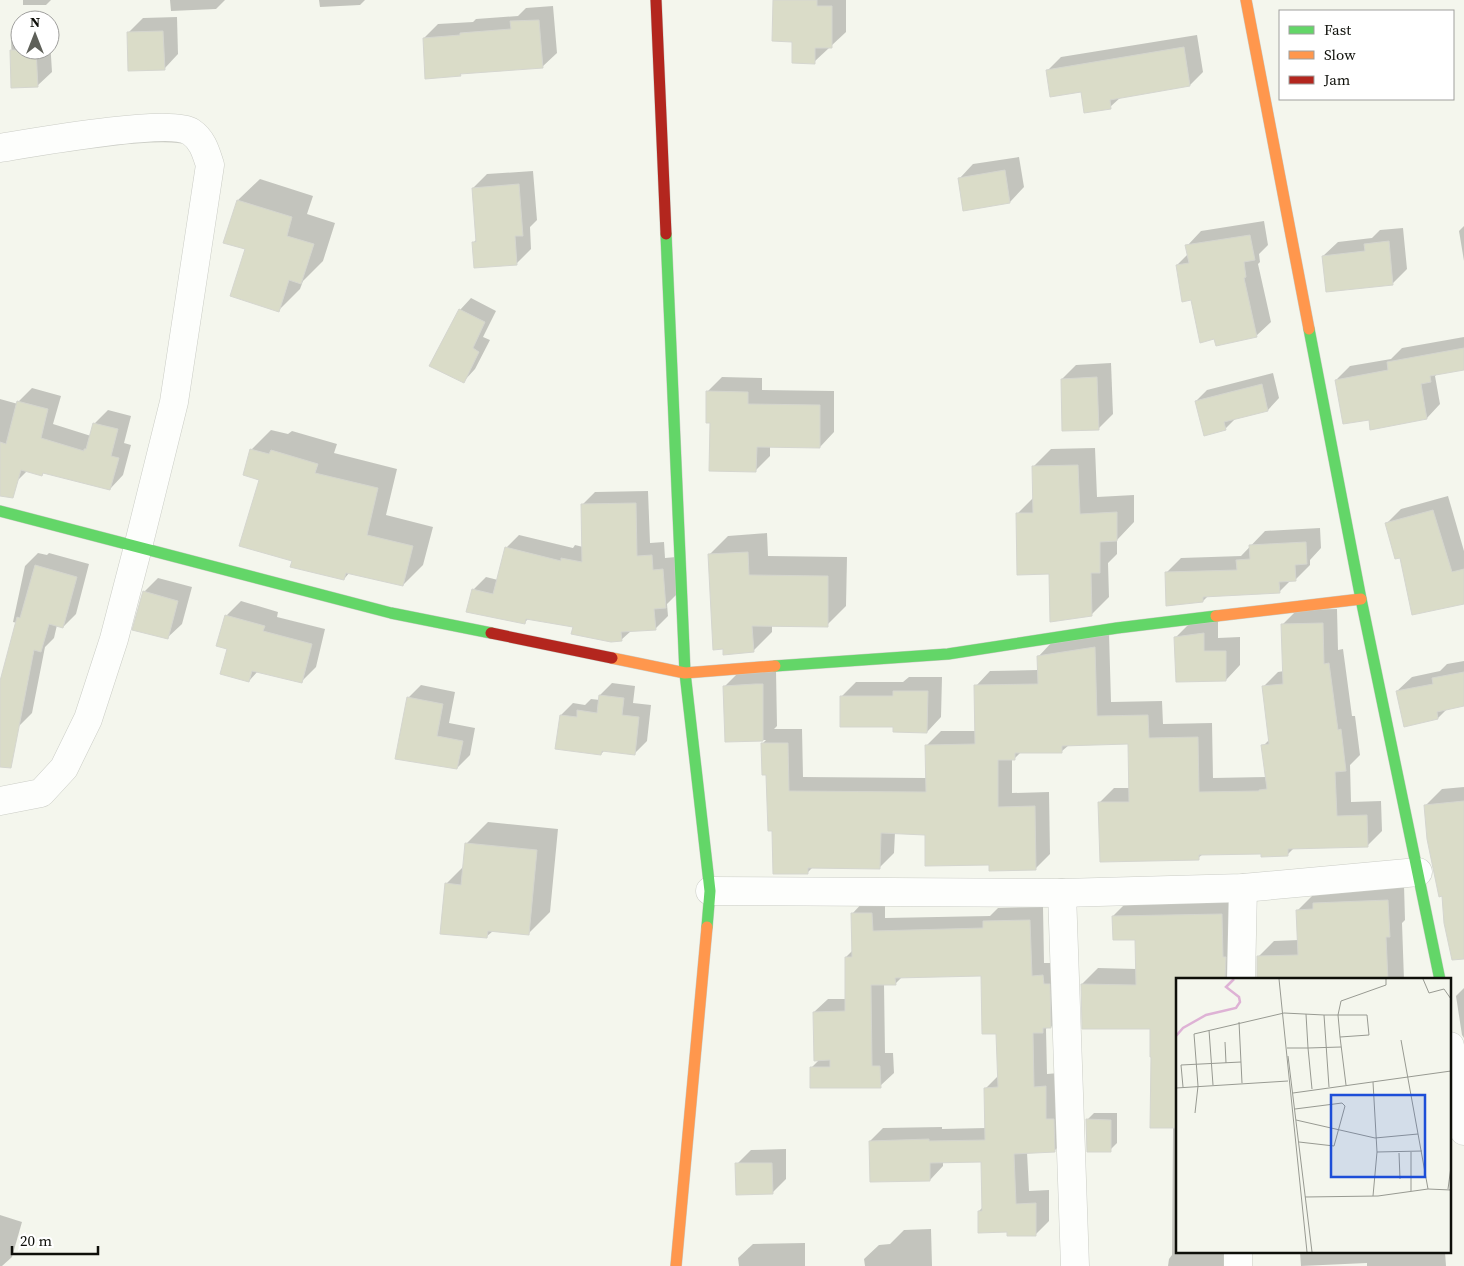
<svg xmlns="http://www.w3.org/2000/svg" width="1464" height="1266" viewBox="0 0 1464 1266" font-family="'Source Serif 4',serif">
<rect width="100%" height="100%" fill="#f4f6ed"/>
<g fill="#0003">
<path d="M23,0H51L46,5H23Z"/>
<path d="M170,0H225L216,9L171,11Z"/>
<path d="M319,0H365L360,5L320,7Z"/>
<path d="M774,0H846V32L814,62L793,41Z"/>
<path d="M553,6L557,53L542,67L462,73L460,75L424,38L438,24L473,22L476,19L518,16L526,8Z"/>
<path d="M177,17L178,54L164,69L128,33L143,18Z"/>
<path d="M20,30V50H50V40L52,72L37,86L13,87L11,39Z"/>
<path d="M1197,35L1203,72L1190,85L1121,97L1110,107L1047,71L1061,57Z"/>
<path d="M1019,157L1024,187L1010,202L964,210L959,179L973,164Z"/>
<path d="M533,171L537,220L530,227L531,249L517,263L473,243L477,239L473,188L487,174Z"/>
<path d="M260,179L313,196L307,214L335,223L323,261L303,281L300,289L279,310L246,249L238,200Z"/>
<path d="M1264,221L1268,245L1259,254L1260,262L1258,264L1271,322L1256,336L1215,338L1192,299L1177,265L1188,254L1187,246L1201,231Z"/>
<path d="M1464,226V261L1459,231Z"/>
<path d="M1403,228L1407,269L1393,283L1323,256L1338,242L1372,238L1380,230Z"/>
<path d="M471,298L496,311L483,337L490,340L475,369L464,381L460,310Z"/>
<path d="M1464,337V369L1438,373L1435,376L1440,404L1427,418L1370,419L1336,380L1350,366L1391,359L1402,348Z"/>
<path d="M1111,363L1113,414L1098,429L1062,379L1076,365Z"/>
<path d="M1273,373L1279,398L1268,410L1236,418L1225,429L1196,401L1207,390Z"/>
<path d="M722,377L762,378V390L834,391V432L820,447L770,446V456L756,470L711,422L707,392Z"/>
<path d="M32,388L61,396L53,424L91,436L95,423L108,410L131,416L124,443L131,445L123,475L110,489L45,472L42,474L27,471L17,481L0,476V399L18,404V402Z"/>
<path d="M271,430L288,434L292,431L337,444L334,453L397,469L386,515L433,527L423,565L403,585L350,572L344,579L293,560L260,479L251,450Z"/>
<path d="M1095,448L1097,497L1134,495V522L1117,540V554L1108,563L1109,597L1091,615L1050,573L1017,514L1034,497V466L1051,449Z"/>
<path d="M648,491L650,543L664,542L665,558L676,557L678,593L667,604L668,616L655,629L631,631L621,640L574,626L529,618L524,623L473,590L486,577L498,580L506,548L519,535L573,548L575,545L583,547L582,505L595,492Z"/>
<path d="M1448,496L1464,551V604L1401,556L1386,524L1401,509Z"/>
<path d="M1320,528L1321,548L1310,560V565L1296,579L1291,580L1279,592L1208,596L1203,601L1167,572L1181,558L1241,556L1265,531Z"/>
<path d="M767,533L768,556L847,557L846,606L827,625H772V632L753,651L709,555L728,536Z"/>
<path d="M38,553L47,555L49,553L89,564L76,614L63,627L57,625L54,638L45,647L32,713L19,726L0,722V687L17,623L13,622L25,566Z"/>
<path d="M158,578L192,587L182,624L167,638L144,592Z"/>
<path d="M241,601L278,612L277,617L325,629L316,667L301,682L258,671L249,681L229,648L226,616Z"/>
<path d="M1337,609L1338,650L1343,649L1352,716H1355L1360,755L1350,765L1351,802L1381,801L1382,831L1367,846L1295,847L1287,855L1262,852L1203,854L1198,858L1099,803L1114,788H1130L1129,742L1069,745L1062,751H1022L1015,758L1012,759V793L1049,792L1050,854L1036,868L926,833L895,832L894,853L880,867H813L807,873L773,830L768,774L762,744L766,740H726L725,686L739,672L776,670L777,726L774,729H802L803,777L927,778L926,746L941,731H976V686L990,671L1038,670V657L1052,642L1109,633L1111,702L1162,701L1163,724L1212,723L1213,778L1266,777L1263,746L1270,739L1263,687L1278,672L1284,671L1282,625L1297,610Z"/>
<path d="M1218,620V638L1240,637V665L1226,680L1176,637L1190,623Z"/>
<path d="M1464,661V705L1448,708L1438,718L1397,691L1412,677L1440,671L1447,664Z"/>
<path d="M909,677H942L941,717L927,732L894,726L841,697L856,682H903Z"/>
<path d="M612,683L635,686L633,703L651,705L647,741L635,753L605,750L601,754L561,715L573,703L585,705L591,699L600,700V695Z"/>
<path d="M421,685L455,692L449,723L475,728L470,755L457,768L408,698Z"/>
<path d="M1464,787V937L1443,895L1425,806L1442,789Z"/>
<path d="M488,822L558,829L550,912L528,934L493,931L486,937L446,884L464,866L466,844Z"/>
<path d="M1404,885L1405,920L1402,923L1404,980H1258V957L1274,941L1299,940L1297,911L1313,895Z"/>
<path d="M1238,898L1249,977L1257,980H1178L1151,1028L1082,984L1098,968L1137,969L1136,939L1113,916L1129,900Z"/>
<path d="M865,900H885V918L990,916L998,908L1043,907L1044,963H1056L1064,1014L1051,1027H1047L1046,1029L1047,1074L1059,1073L1068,1137L1055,1150L1027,1152L1029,1191L1049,1190V1221L1036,1234L1008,1231L979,1211L983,1207L982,1161L943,1162V1166L930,1180L870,1141L883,1128L942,1127V1129L986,1128V1088L999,1075L998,1033L983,975L902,977L895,984H884L885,1053H893L894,1073L880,1086L811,1068L820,1059L814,1012L828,999H846V957L853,950L852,914Z"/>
<path d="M1464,988V1038L1462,1035L1456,996Z"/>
<path d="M1178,1083V1252H1228V1266H1168L1169,1259L1172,1255L1173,1127Z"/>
<path d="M1094,1113H1117V1143L1110,1150L1087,1120Z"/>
<path d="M786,1149V1179L772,1193L737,1164L751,1150Z"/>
<path d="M0,1215L22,1222L12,1257L2,1266H0Z"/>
<path d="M931,1229L932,1266H865L864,1259L879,1245L890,1244L904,1230Z"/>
<path d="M805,1243V1266H739L738,1258L753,1244Z"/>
<path d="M1300,1252H1445L1446,1266H1367V1263L1301,1266Z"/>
</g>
<g fill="#dadcc8" stroke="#d5d6cf">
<path d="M773,0H817V6H832V48H815V64L792,63V42L772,41Z"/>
<path d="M539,20L543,68L460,74L461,76L425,79L423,38L460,35V33L511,29L510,21Z"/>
<path d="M163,31L165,70L128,71L127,32Z"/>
<path d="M1184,47L1190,86L1110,100L1111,109L1084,113L1081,92L1050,97L1046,70Z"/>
<path d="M10,50H36L38,87L11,88Z"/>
<path d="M1005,170L1010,203L963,211L958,178Z"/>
<path d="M519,184L523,236H515L517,265L474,268L472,242H476L472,188Z"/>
<path d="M237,200L292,217L287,236L314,244L301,284L289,280L279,312L230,296L245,249L223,243Z"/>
<path d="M1250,235L1255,260L1244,262L1246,277L1244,278L1257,337L1216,346L1214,339L1200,343L1191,300L1182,302L1176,265L1189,263L1185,245Z"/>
<path d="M1389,241L1393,285L1326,292L1322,256L1365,251L1364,244Z"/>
<path d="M459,309L485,322L473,348L479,352L464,383L429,366Z"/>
<path d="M1464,348V370L1430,376L1431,382L1421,384L1427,419L1370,430L1369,420L1343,424L1335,380L1388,370L1387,362Z"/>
<path d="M1097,377L1099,430L1062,431L1061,379Z"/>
<path d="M1262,384L1268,411L1224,422L1226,430L1204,436L1195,401Z"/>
<path d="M706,391L748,392V404L820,405V448L757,447L756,472L709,471L710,423H706Z"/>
<path d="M17,401L48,409L41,438L84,451V449H86L93,423L118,429L111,456L119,458L110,490L43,473L42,476L21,470L13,498L0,496V442L6,444Z"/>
<path d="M250,449L269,454L271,450L318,464L315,473L378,488L367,535L413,546L403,586L346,573L344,580L290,567L292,561L239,546L259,480L243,475Z"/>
<path d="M1078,465L1080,514L1117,512V541L1100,542V573H1091L1092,616L1050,622L1049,574L1017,575L1016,513H1033L1032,466Z"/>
<path d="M636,503L637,556L652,555L653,570L663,569L666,608L654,609L656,630L621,632L622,641L611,642L571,634L573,627L526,619L525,624L466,612L472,589L493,594L505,547L561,561V558L582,562L581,504Z"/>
<path d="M1433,510L1452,572L1464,569V604L1412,615L1400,558L1395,559L1385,523Z"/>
<path d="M1306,542L1307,564L1295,565L1296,581L1279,582L1280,593L1203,597V602L1166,606L1165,572L1237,570L1236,560L1250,559L1249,545Z"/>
<path d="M748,552L749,575L828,576V627L752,626L754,652L723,655V649L713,650L708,554Z"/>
<path d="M35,565L77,577L63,628L49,624L41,652L34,650L11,768L0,767V681L17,617L20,618Z"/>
<path d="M143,591L178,601L168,639L132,630Z"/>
<path d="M225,615L265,626L263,631L312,644L302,683L252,671L249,682L220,674L227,649L216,646Z"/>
<path d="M1323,623L1324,664L1329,663L1338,730L1341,729L1346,771L1335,772L1337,816L1367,815L1368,847L1288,849V856L1261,857V854L1199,855V860L1100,862L1098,802H1129L1128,744L1062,746V753H1015V760H998V807L1035,806L1036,870L989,871V865L925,866V835L881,833L880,869L808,868V874H773L772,831H768L766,775H762L761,743H788L789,791L926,792L925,745L975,744L974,685L1038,684L1037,656L1095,647L1097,716L1148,715L1149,738L1198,737L1199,792L1259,791V790L1267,789L1261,745L1269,744L1262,686L1283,684L1281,624Z"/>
<path d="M1204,633V651H1226V681L1176,682L1174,637Z"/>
<path d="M1464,672V706L1437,712L1438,719L1404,727L1396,691L1433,684L1432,678Z"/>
<path d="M755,684H763V741L725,742L723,686Z"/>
<path d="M893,691H928L927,733L893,732V727H840V696H893Z"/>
<path d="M599,695L624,698L622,715L639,717L635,755L602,751L601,755L555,749L560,715L577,717V710L597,713Z"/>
<path d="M407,697L443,704L437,736L463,741L457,769L395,759Z"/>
<path d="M1464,801V959L1452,960L1444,923L1442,896L1439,897L1427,839L1424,805Z"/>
<path d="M465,843L537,850L529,935L488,931L487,938L440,934L445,883L461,885Z"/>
<path d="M1388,900L1390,937H1386L1388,980H1257V956L1298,955L1296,910L1313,909V903Z"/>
<path d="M851,913H872L873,931L983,928V921L1030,920L1032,976L1043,975L1044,984H1050L1051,1028H1043V1033H1033L1034,1087L1046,1086V1119H1054L1055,1152L1014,1154L1016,1204L1036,1203V1236H1007V1232L978,1233V1211H982L981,1162L930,1163V1181L870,1182L869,1141L929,1139V1141L985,1140L984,1088L998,1087L996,1034H982L981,976L895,978L896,985H871L872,1066H880L881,1088H810V1067H830V1060L814,1061L813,1012L845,1011V957H852Z"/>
<path d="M1222,914L1223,957H1226L1225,980H1178V1128H1150L1151,1057H1150V1029H1082L1081,984L1136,985L1135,940H1113L1112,916Z"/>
<path d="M1086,1119L1111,1120V1152H1087Z"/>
<path d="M735,1163H772L773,1194L736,1195Z"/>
</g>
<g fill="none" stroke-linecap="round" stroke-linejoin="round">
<defs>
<g id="street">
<path d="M0,148C31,143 170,118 191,132C203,140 206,153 210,165L174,402L138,547L114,639L88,719L64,768L41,793L0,801"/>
<path d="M710,891L1062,893L1243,888L1418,872"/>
<path d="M1062,893L1075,1266"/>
<path d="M1241,980L1243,888"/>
<path d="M1450,1046L1464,1131"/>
<path d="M1238,1252V1266"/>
</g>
<g id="fast">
<path d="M666,234L685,673L710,891L707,927"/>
<path d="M1309,329L1361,599L1440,980"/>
<path d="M0,511L391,613L491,633"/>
<path d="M775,666L948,654L1117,628L1216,616"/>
</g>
<g id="slow">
<path d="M1246,0L1309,329"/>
<path d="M1216,616L1361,599"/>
<path d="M612,658L685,673L775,666"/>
<path d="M676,1266L707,927"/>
</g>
<g id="jam">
<path d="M656,0L666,234"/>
<path d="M491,633L612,658"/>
</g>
</defs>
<use href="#street" stroke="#cbcdc6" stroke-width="29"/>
<use href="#fast" stroke="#cbcdc6" stroke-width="12"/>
<use href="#slow" stroke="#cbcdc6" stroke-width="12"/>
<use href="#jam" stroke="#cbcdc6" stroke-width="12"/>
<use href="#street" stroke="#fdfefc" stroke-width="28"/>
<use href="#fast" stroke="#63d668" stroke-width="11"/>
<use href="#slow" stroke="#ff974d" stroke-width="11"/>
<use href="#jam" stroke="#b3261e" stroke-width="11"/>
</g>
<g transform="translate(1176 978)">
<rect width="275" height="275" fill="#f4f6ed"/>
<path fill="none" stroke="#deb2d5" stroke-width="2.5" d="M0,58L7,50L30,37L60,30L64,24L63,19L50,9L58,1"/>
<path fill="none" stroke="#989a92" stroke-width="1" d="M103,1L131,274M247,1L253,15L268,11L275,21M130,36L132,70L165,69M148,37H162L165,23L210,7V1M63,44L66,105M33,52L37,107M164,59L193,57L191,37H162L164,59L170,107M225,62L252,211M49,64L50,85M111,70H132L136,111M112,78L136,274M197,104L201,174L197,218M7,109L5,87L65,84M0,110L112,103M117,115L275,93M119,131L166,125L169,128L158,168L123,164M19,135L22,108L18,56L108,35L148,37L153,109M120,142L199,160L242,156M201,174L246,173M235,174V213M223,175L224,201M272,211L275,189M129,219L202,218L252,211L275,212"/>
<path fill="#1d4ed8" fill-opacity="0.15" stroke="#1d4ed8" stroke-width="2.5" d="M155,117H249V199H155Z"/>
<rect width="275" height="275" fill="none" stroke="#0e0f09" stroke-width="2.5"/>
</g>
<rect x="1279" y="10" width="175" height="90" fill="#ffffff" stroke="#9f9f9d"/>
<rect x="1289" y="26" width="25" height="8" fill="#63d668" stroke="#9f9f9d"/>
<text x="1324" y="35" font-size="15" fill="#0e0f09">Fast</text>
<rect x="1289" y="51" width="25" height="8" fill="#ff974d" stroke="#9f9f9d"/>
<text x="1324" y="60" font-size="15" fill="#0e0f09">Slow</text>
<rect x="1289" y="76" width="25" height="8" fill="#b3261e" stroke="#9f9f9d"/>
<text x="1324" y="85" font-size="15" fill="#0e0f09">Jam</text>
<g transform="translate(35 35)"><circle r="24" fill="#ffffff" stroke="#9f9f9d"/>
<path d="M0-4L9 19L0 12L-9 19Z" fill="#5e6059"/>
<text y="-8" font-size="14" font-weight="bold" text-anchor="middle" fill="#0e0f09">N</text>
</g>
<path d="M12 1246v8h86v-8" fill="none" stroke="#0e0f09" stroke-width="2.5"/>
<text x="20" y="1246" font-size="15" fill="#0e0f09" stroke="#ffffff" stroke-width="4" paint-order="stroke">20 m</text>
</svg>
